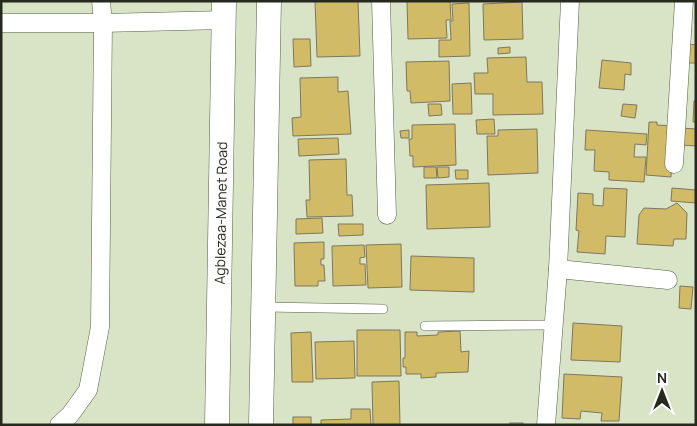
<svg xmlns="http://www.w3.org/2000/svg" width="697" height="426" viewBox="0 0 697 426" font-family="Manrope,sans-serif">
<rect width="100%" height="100%" fill="#d9e4c7"/>
<g fill="#d2bb67" stroke="#7e775c">
<path d="M315,1H358L360,56L317,57Z"/>
<path d="M407,1H450L451,20H446L447,38L408,39Z"/>
<path d="M522,2L523,39L484,40L483,4Z"/>
<path d="M469,3L470,56L439,57V40H451L450,21H453L452,4Z"/>
<path d="M293,39H310L311,66L294,67Z"/>
<path d="M689,44L696,45V63H688Z"/>
<path d="M510,47V53L498,54V48Z"/>
<path d="M526,57L527,82H542L543,114L493,115V94H475L474,73H488L487,58Z"/>
<path d="M602,60L631,63V75L625,74L624,90L599,88Z"/>
<path d="M449,61L450,101L411,103L410,91H407L406,62Z"/>
<path d="M338,77V92L348,91L351,134L293,136L292,118L301,117L300,78Z"/>
<path d="M471,83L472,114H453L452,84Z"/>
<path d="M694,101H696V122H693Z"/>
<path d="M428,104H441L442,115L429,116Z"/>
<path d="M623,104L637,105L635,118L621,116Z"/>
<path d="M494,119L495,134H477L476,120Z"/>
<path d="M649,122H657V125L674,126L671,177L646,175Z"/>
<path d="M455,124L456,165L413,167V156H410L409,139H412V125Z"/>
<path d="M681,128L696,129V146L680,145Z"/>
<path d="M537,129L538,173L488,175L487,136H498V130Z"/>
<path d="M409,130V138H401L400,131Z"/>
<path d="M586,130L647,134L646,145L635,144L634,157H646L644,182L609,180V172L594,171L595,150H585Z"/>
<path d="M338,138L339,154L299,156L298,139Z"/>
<path d="M346,159L347,195H352L353,216L307,217L306,200H310L309,160Z"/>
<path d="M424,167H436L437,178H424Z"/>
<path d="M437,167H449V177L438,178Z"/>
<path d="M455,170H468V179H456Z"/>
<path d="M489,183L490,227L427,229L426,185Z"/>
<path d="M604,188L627,189L625,237L606,236L605,254L577,252L579,231L576,230L578,193L593,194V205L603,206Z"/>
<path d="M672,188L696,190V203L671,201Z"/>
<path d="M677,203L687,213L686,239H674L673,246L637,244L639,215L644,208L666,209Z"/>
<path d="M322,218L323,233L296,234V219Z"/>
<path d="M338,224H363V235L339,236Z"/>
<path d="M324,242V259H321V265H324L325,281H318V286H295L294,243Z"/>
<path d="M401,244L402,287L368,288L366,245Z"/>
<path d="M364,245L365,257L360,258V264H365L366,285L333,286L332,246Z"/>
<path d="M411,256L474,258V292L410,290Z"/>
<path d="M680,286L693,287L691,309L679,308Z"/>
<path d="M573,323L622,326L620,362L571,360Z"/>
<path d="M357,330H400L401,376H357Z"/>
<path d="M460,331L461,352L469,351L468,372L436,373V377L421,378V374H406V367H403V358H405V332H417V336L438,335V332Z"/>
<path d="M311,332L313,382H292L291,333Z"/>
<path d="M354,341L355,378L316,379L315,342Z"/>
<path d="M564,374L622,377L619,421H601L602,413L581,411L580,419L562,418Z"/>
<path d="M399,381L400,425H373L372,382Z"/>
<path d="M351,409H370L371,425H321V420L351,419Z"/>
<rect x="293" y="417" width="18" height="8"/>
<rect x="510" y="423" width="13" height="2"/>
</g>
<g fill="none" stroke-linecap="round" stroke-linejoin="round">
<defs>
<g id="lane">
<path d="M264,307L383,309"/>
<path d="M425,326L553,325"/>
</g>
<g id="street">
<path d="M381,1L387,215"/>
<path d="M1,23H103L225,20"/>
<path d="M674,164L684,1"/>
<path d="M558,269L668,280"/>
<path d="M59,425L70,415L88,390L100,327L103,23L101,1"/>
<path d="M546,425L558,269L570,1"/>
</g>
<g id="secondary">
<path d="M217,425L224,1"/>
<path d="M261,425L269,1"/>
</g>
</defs>
<use href="#lane" stroke="#555e45" stroke-width="10"/>
<use href="#street" stroke="#555e45" stroke-width="19"/>
<use href="#secondary" stroke="#555e45" stroke-width="25"/>
<use href="#lane" stroke="#fff" stroke-width="9"/>
<use href="#street" stroke="#fff" stroke-width="18"/>
<use href="#secondary" stroke="#fff" stroke-width="24"/>
</g>
<g text-anchor="middle" stroke-width="4" stroke-linejoin="round" paint-order="stroke">
<g font-size="14" fill="#25291e" stroke="#fff">
<text transform="translate(221 213) rotate(-89)" y="5">Agblezaa-Manet Road</text>
</g>
</g>
<rect width="697" height="426" fill="none" stroke="#25291e" stroke-width="5"/>
<g transform="translate(662 391)" stroke="#ffffff" stroke-width="4" paint-order="stroke">
<path d="M0-4L9 19L0 12L-9 19Z" fill="#25291e"/>
<text y="-8" font-size="14" font-weight="bold" text-anchor="middle" fill="#25291e">N</text>
</g>
</svg>
